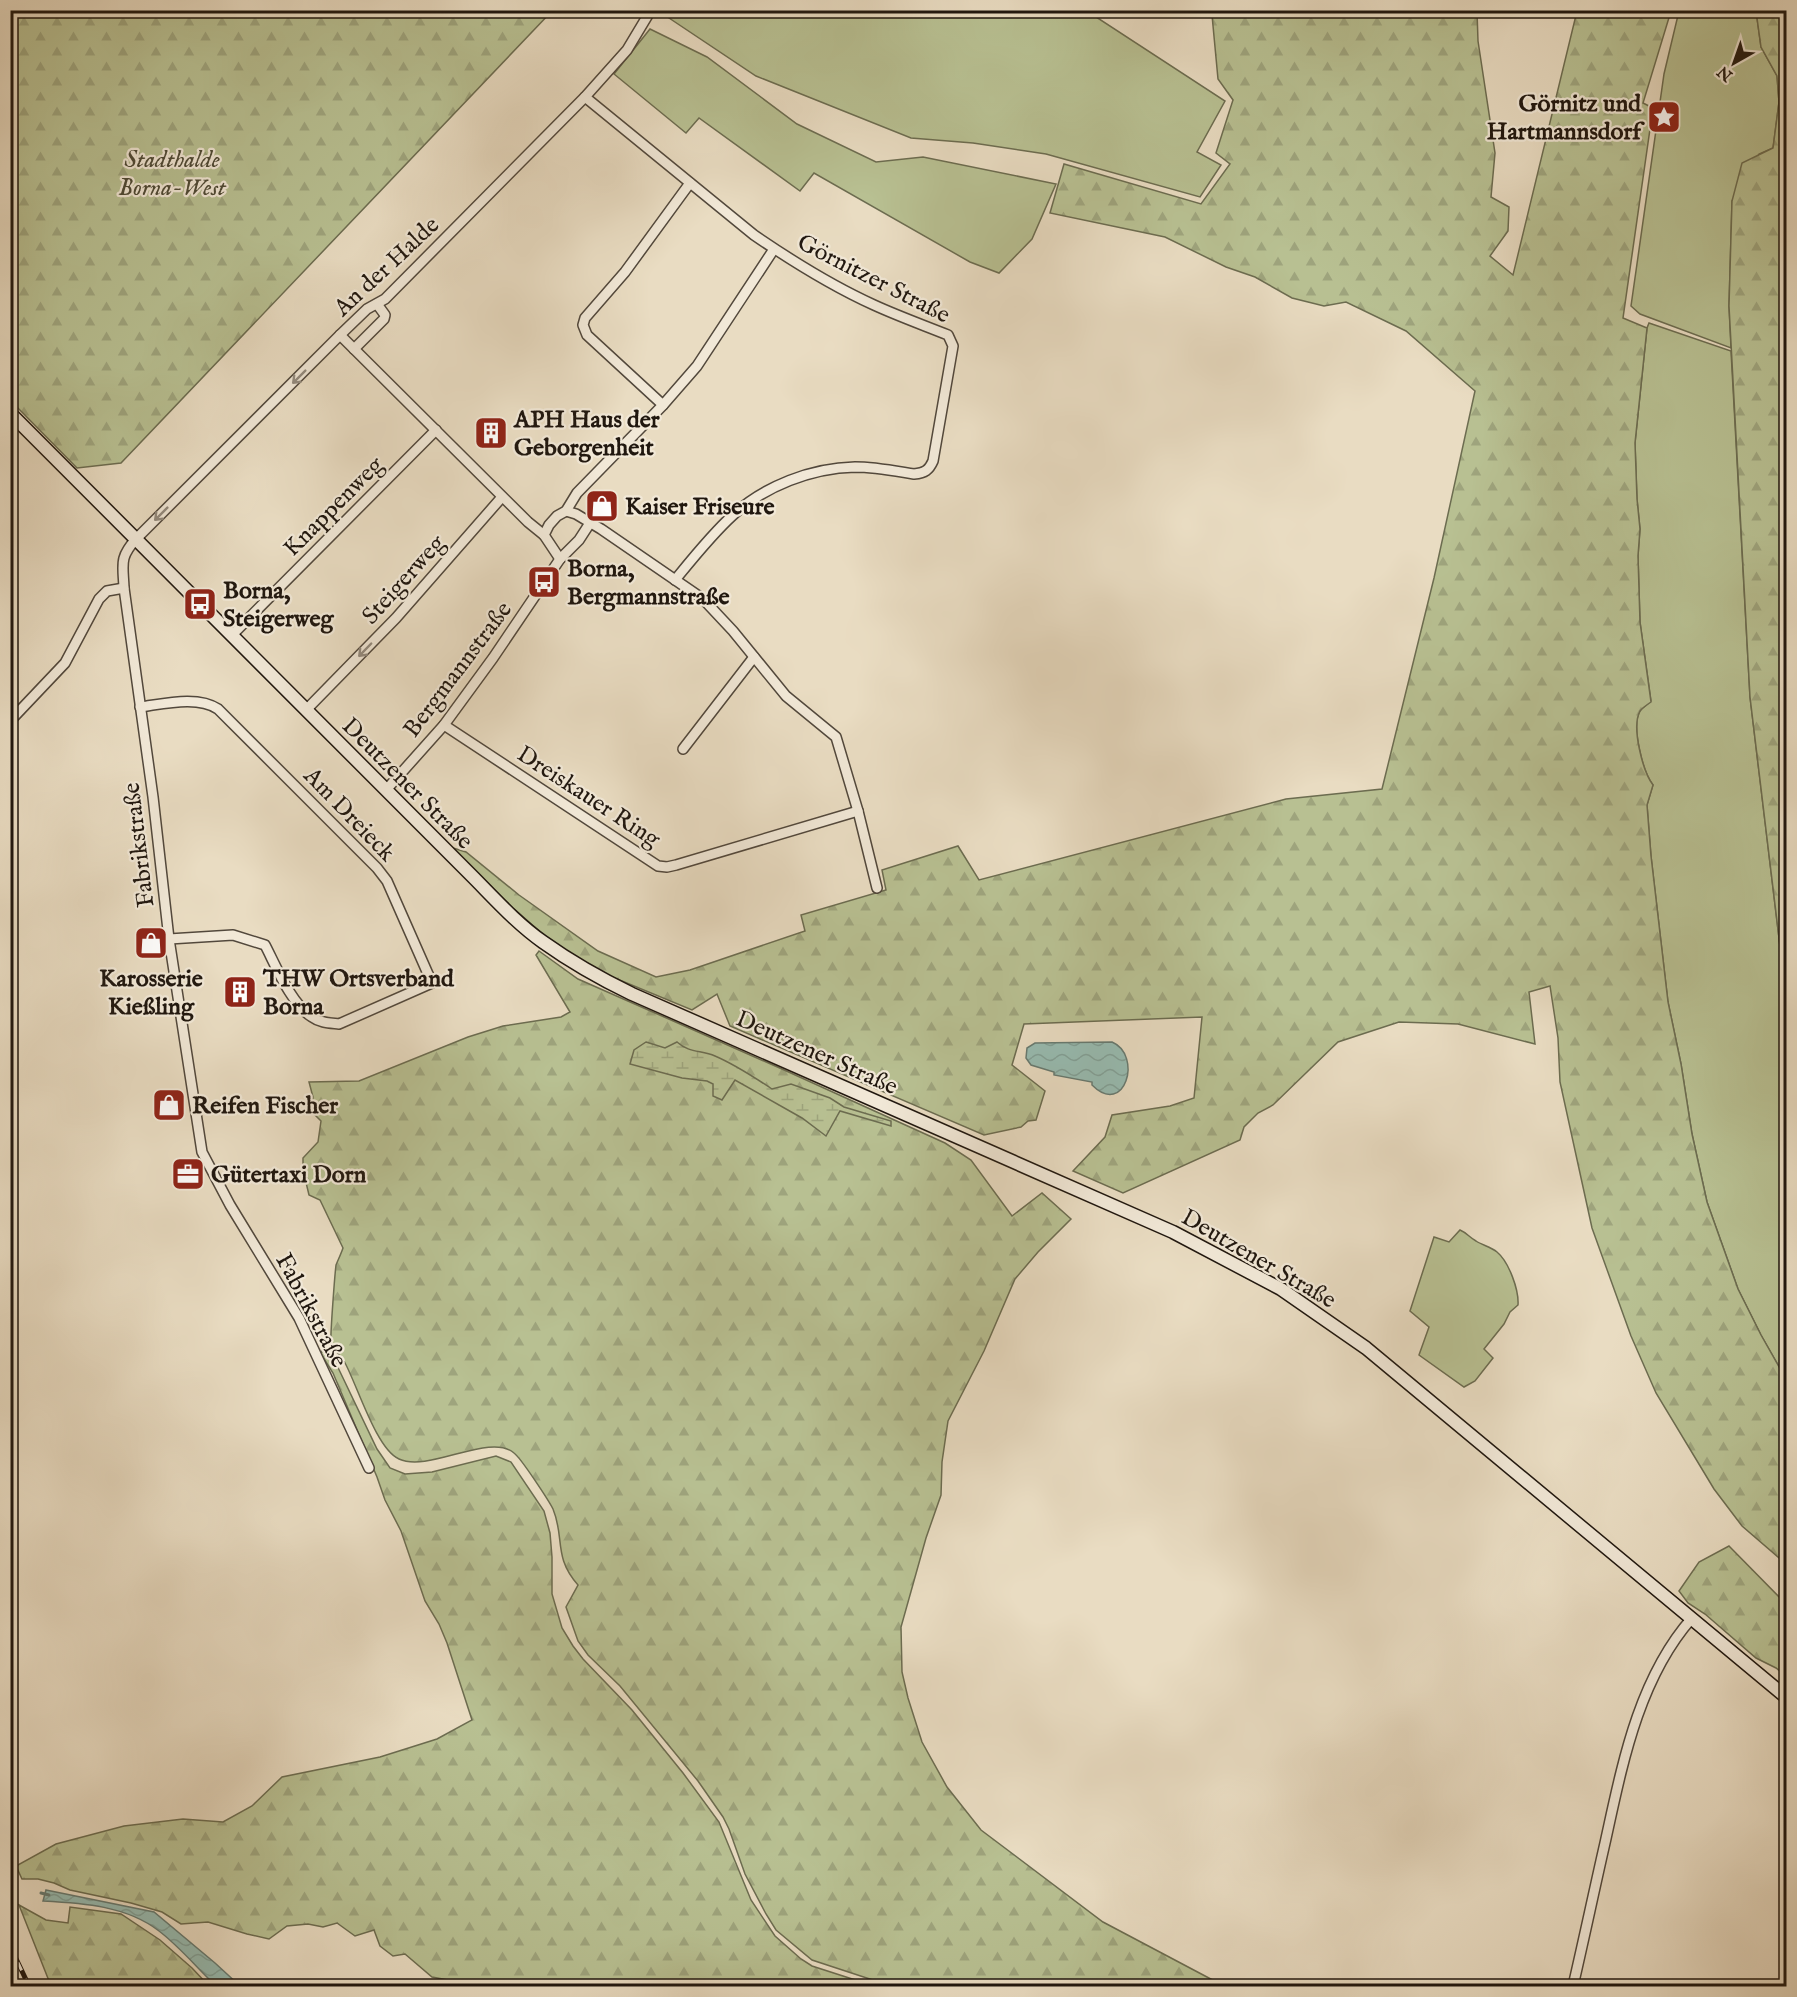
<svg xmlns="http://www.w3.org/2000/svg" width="1797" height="1997" viewBox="0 0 1797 1997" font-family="'IM FELL English',serif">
<defs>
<pattern id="forest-firs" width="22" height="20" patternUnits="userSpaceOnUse" patternTransform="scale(1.5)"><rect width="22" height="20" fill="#b8c092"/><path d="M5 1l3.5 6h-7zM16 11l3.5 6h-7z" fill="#9ea47d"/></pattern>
<pattern id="wetland-marsh" width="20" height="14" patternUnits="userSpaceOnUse" patternTransform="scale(1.5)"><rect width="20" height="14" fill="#b8c092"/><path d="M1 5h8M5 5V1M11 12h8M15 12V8" fill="none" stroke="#9ea47d"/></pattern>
<pattern id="water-waves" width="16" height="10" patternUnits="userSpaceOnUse" patternTransform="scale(1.5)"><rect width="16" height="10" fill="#97bcb2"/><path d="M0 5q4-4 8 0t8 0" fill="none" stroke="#82a198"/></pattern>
</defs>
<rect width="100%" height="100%" fill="#e9dcc2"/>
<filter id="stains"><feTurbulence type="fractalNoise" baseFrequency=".00333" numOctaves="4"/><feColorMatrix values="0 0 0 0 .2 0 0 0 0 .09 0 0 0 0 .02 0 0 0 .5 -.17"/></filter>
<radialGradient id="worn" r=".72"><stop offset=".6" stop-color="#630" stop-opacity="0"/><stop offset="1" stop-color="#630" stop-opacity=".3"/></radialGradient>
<g fill="#b8c092" stroke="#6c6c50" stroke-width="1.5">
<path d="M661,11H1087L1225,101L1197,152L1221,165L1200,197L1046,154L973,143L911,138L756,76L660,12Z"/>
<path d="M1679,11H1759L1757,18L1761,47L1777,76L1779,102L1773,148L1759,154L1732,201L1729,306L1731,348L1640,314L1631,306L1664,74Z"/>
<path d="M650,29L707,57L797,124L876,162L923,157L1056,184L1032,239L999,273L970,262L814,173L800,191L699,118L686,133L614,74Z"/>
<path d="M1649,323L1731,351L1750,697L1786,996V1379L1761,1335L1738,1289L1707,1202L1692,1134L1681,1064L1668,1002L1651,856L1647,805L1653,785C1643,772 1631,726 1640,711C1642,708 1648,704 1651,701L1640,622L1638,556L1640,529L1637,499L1635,443L1647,328Z"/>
<path d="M1460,1230C1467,1233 1469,1237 1476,1241C1482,1245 1491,1247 1497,1252C1509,1262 1519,1290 1518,1305L1510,1312L1504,1324L1484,1349L1493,1358L1475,1381L1464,1387L1419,1355L1429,1327L1410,1311L1434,1237L1449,1242Z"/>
</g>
<g fill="url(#forest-firs)" stroke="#6c6c50" stroke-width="1.5">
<path d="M10,11L11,10L552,11L121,463L77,468L11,401Z"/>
<path d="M1223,11H1477L1478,41L1495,153L1491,197L1509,207L1508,231L1490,256L1513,275L1577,11H1671L1643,103L1653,108L1623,318L1647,328L1635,443L1637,499L1640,529L1638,556L1640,622L1651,702C1648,704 1642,708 1640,711C1631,727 1643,772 1653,785L1647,805L1651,856L1668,1002L1681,1064L1692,1134L1707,1202L1738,1289L1761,1335L1786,1379V1564L1742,1526L1714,1489L1656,1393L1631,1336L1592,1228L1560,1082L1558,1038L1550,986L1529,992L1535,1044L1458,1024L1399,1022L1338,1042L1273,1105L1258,1113L1244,1127L1240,1140L1123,1193L1073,1171L1105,1137L1112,1115L1170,1106L1194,1098L1202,1017L1024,1024L1012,1065L1045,1091L1036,1120L1028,1121L1021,1127L984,1135L730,1026L717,994L692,1010L605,974L560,949L513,908L453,848L466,852L519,895L598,951L656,977L690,970L805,931L801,915L886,890L882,870L958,846L979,880L1286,799L1382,789L1434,578L1475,391L1406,331L1346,302L1324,306L1292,298L1255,277L1226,267L1165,237L1050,213L1064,164L1201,204L1230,164L1216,153L1233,100L1218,79L1212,15Z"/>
<path d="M1759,11H1786V996L1750,697L1729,306L1732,201L1742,163L1773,148L1779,102L1777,76L1761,47L1757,18Z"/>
<path d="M539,951L578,979L782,1069L945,1143L971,1160L1012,1216L1042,1193L1071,1219L1038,1252L1015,1279L984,1351L948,1421L942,1462L941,1495L926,1538L901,1627L902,1672L908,1698L922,1742L947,1787L981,1830L1103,1922L1224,1986H891L812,1960L776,1930L766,1914L745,1874L729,1829L723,1817L698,1781L620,1686L588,1655L578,1641L566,1607L578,1585C553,1557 565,1538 553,1509C549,1501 521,1458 514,1453C490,1432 429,1473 399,1459C376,1449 357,1384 344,1361C341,1356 333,1349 331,1343C330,1336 335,1273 336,1265C338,1260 341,1254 343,1248L320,1200L309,1195L303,1170V1158L318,1142L321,1121L311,1111L313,1097L309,1082L359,1081L468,1037L503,1026L561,1017L570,1012L536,955Z"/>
<path d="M322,1351L332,1355L377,1449L390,1468L405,1474L432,1472L496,1456L511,1462L544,1511L550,1533L552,1557V1594L562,1628L573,1646L583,1659L632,1710L683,1773L719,1822L751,1900L775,1936L801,1959L812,1966L874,1986H479L432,1977L405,1954L393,1956L380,1946L374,1930L355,1936L337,1923L323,1927L308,1924L287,1926L269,1939L247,1934L208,1922L181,1924L162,1912L131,1903L70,1890L54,1883L38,1879H22L16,1866L56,1844L124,1826L183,1819L223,1822L252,1806L282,1777L380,1757L437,1739L472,1720L447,1643L439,1624L425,1601L401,1531L385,1500L377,1477L333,1373L321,1354Z"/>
<path d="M1729,1546L1786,1604V1676L1776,1668L1756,1658L1705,1614L1688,1603L1679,1591L1699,1562Z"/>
<path d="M19,1905L46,1920L68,1923L70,1907L121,1914L160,1940L192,1968L209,1986H51Z"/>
</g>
<path fill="url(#wetland-marsh)" stroke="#6c6c50" stroke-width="1.5" d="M646,1042L665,1048L677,1042C689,1053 701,1050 715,1056C736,1065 754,1077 772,1089L791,1084L830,1098L844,1107L891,1121V1126L840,1111L826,1136L802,1118L735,1080L722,1100L713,1096V1084L707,1081L682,1078L630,1064L634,1050Z"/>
<g fill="url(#water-waves)" stroke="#677a71" stroke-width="1.5">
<path d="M1112,1042C1143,1055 1125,1118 1092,1085V1082L1054,1075V1072L1031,1065L1026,1058L1027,1048L1035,1043Z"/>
<path d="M46,1890L154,1912L215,1963L240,1986H216C197,1968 180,1947 159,1931C127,1906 83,1903 43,1901Z"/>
</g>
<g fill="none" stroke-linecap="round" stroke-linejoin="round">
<path stroke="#677a71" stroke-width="3" d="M41,1893L49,1895"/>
<defs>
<g id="street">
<path d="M585,97L754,235C792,261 832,286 874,305C898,316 923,325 948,335L953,346L933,461C929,470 925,473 914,474C895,471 875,467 855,467C811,468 765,486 733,515C712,534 693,558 675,580"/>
<path d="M340,335L528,522L544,535"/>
<path d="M354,349L384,319L385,315L377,304"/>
<path d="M663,405L587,335L583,325L585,318L625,272L690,183"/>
<path d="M566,511L576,514L601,529L703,599L733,631L786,696L836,737L858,811L877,888"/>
<path d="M560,559L544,535L549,525L557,516L566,511L577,493L663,405L697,366L774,249"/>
<path d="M232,635L436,430"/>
<path d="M140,707C163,704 198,695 218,709L377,868L387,881L432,983L339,1024C330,1023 320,1023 312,1017C291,1004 276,966 265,945L233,935L169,939"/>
<path d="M306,710L396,618L502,497"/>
<path d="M10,721L65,663L99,599L107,591L124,588"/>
<path d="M444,725L658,866L667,867L676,865L858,811"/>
<path d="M683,749L754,657"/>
<path d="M386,790L444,725L493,658L560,559L579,540L590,523"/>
<path d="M369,1468L299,1318L230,1205L202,1152L169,939L153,797L124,588C123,564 119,558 136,539L340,335L367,309L385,299L585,97L627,50L651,10"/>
<path d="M1573,1986C1584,1939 1594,1891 1605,1843C1622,1766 1638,1679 1692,1618"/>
</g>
<path id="secondary" d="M10,413L471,875C494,898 516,923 543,942C571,962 601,979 632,994L1173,1232L1281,1289L1366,1348L1786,1697"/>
</defs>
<use href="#street" stroke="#52483c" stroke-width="12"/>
<use href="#secondary" stroke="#20170f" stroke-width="15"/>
<use href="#street" stroke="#f1e8d7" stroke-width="9"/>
<use href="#secondary" stroke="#f1e8d7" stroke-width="12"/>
<defs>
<path id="rail" d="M10,1946L29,1986"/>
</defs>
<use href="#rail" stroke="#20170f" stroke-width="5"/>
<use href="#rail" stroke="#f1e8d7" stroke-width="3" stroke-dasharray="9" stroke-linecap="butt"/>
</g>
<defs><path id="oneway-shaft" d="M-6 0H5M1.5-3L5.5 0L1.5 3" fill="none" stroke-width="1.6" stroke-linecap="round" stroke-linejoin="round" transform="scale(1.5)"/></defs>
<g stroke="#938a7d">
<use href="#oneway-shaft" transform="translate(299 377) rotate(135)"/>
<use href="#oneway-shaft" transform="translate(161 514) rotate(135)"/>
<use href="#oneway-shaft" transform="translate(365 650) rotate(134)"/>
</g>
<defs>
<symbol id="sight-square" viewBox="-11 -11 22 22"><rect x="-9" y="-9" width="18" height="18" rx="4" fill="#8f2418" stroke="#f1e8d7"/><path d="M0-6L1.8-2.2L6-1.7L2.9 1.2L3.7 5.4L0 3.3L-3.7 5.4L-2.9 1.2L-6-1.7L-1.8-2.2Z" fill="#fff"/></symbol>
<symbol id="building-square" viewBox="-11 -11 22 22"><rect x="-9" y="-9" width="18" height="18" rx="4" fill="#8f2418" stroke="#f1e8d7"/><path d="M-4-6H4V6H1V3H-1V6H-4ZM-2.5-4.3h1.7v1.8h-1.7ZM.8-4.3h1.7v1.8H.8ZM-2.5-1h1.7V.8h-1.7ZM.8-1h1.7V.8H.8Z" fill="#fff"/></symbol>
<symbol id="shop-square" viewBox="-11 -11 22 22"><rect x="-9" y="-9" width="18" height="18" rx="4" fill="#8f2418" stroke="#f1e8d7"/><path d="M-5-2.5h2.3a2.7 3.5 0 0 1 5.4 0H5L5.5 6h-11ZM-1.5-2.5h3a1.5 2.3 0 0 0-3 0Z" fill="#fff"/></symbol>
<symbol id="bus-square" viewBox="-11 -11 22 22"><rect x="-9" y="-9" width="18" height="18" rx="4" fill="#8f2418" stroke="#f1e8d7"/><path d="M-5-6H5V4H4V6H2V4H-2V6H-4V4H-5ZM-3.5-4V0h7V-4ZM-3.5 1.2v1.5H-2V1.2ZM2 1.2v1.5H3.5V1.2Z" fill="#fff"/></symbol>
<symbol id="office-square" viewBox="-11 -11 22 22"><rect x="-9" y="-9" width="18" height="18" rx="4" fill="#8f2418" stroke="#f1e8d7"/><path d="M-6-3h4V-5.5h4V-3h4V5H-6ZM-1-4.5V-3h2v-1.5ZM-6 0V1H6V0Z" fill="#fff"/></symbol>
</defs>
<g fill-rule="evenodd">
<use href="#sight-square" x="1645" y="98" width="38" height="38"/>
<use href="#building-square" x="472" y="414" width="38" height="38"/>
<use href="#shop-square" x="583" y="487" width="38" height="38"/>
<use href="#bus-square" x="525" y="563" width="38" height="38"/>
<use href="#bus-square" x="181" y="585" width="38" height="38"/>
<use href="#shop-square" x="132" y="924" width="38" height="38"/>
<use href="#building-square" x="221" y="973" width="38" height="38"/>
<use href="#shop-square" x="150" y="1086" width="38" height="38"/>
<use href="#office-square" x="169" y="1155" width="38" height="38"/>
</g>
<g text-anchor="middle" stroke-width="4.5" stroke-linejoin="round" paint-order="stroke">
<g font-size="24" font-weight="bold" fill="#20170f" stroke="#f1e8d7" text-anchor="start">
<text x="1641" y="111" text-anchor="end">Görnitz und<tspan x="1641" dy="28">Hartmannsdorf</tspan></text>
<text x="514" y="427">APH Haus der<tspan x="514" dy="28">Geborgenheit</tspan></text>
<text x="625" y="514">Kaiser Friseure</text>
<text x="567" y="576">Borna,<tspan x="567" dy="28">Bergmannstraße</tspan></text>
<text x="223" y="598">Borna,<tspan x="223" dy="28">Steigerweg</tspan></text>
<text x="151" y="986" text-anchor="middle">Karosserie<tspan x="151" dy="28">Kießling</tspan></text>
<text x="263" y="986">THW Ortsverband<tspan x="263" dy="28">Borna</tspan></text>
<text x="192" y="1113">Reifen Fischer</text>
<text x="211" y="1182">Gütertaxi Dorn</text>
</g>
<g font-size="24" font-style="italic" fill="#4e4a36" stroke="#f1e8d7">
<text x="172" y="167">Stadthalde<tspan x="172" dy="28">Borna-West</tspan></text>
</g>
<g font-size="24" fill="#20170f" stroke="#f1e8d7">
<text transform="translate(386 266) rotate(-43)" y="8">An der Halde</text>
<text transform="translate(874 278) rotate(27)" y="8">Görnitzer Straße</text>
<text transform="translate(333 506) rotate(-45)" y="8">Knappenweg</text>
<text transform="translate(403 579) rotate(-48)" y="8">Steigerweg</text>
<text transform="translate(457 669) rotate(-53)" y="8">Bergmannstraße</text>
<text transform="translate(408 783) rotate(45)" y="8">Deutzener Straße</text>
<text transform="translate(589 796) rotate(33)" y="8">Dreiskauer Ring</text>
<text transform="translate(350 814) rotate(46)" y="8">Am Dreieck</text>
<text transform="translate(138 845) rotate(-97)" y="8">Fabrikstraße</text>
<text transform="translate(817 1052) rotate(24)" y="8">Deutzener Straße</text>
<text transform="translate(1259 1258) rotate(30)" y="8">Deutzener Straße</text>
<text transform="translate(312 1310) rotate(62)" y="8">Fabrikstraße</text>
</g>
</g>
<rect width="1797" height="1997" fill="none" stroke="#e9dcc2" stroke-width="36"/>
<rect x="12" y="12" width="1773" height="1973" fill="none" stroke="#20170f" stroke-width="3"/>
<rect x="18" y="18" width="1761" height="1961" fill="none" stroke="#20170f" stroke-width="1.5"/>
<g transform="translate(1734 63) rotate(220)" stroke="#f1e8d7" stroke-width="4.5" paint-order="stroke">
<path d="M0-4.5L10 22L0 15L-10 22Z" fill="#20170f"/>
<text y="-9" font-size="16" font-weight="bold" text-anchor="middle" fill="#20170f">N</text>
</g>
<rect width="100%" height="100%" filter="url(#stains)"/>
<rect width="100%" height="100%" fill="url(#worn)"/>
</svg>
